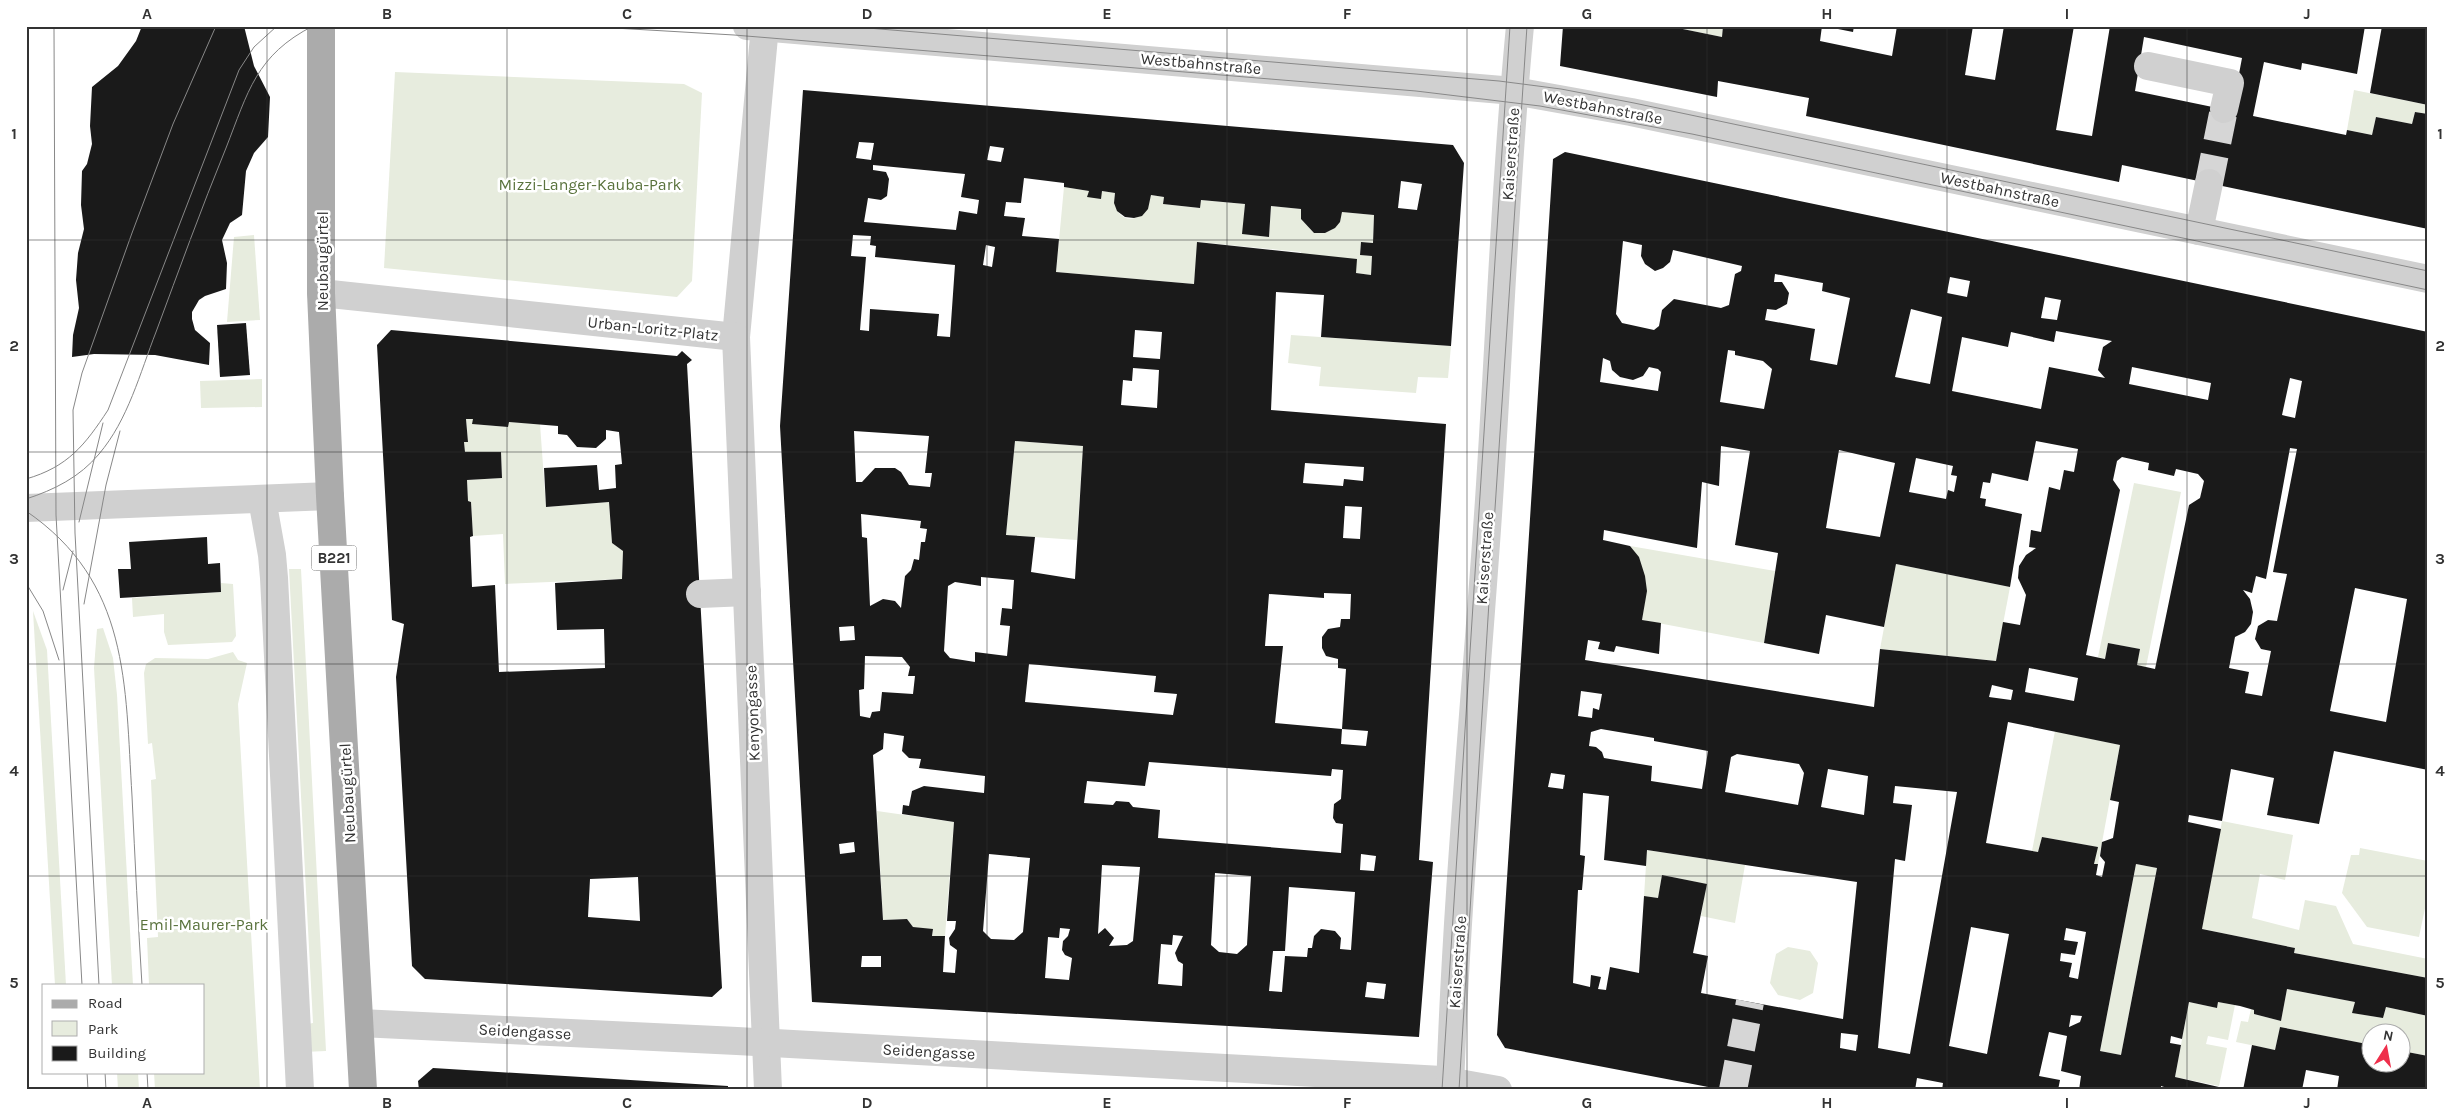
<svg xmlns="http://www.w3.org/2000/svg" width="2454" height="1116" viewBox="0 0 2454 1116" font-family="Karla,sans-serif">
<rect width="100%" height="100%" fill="#fff"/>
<g fill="#e7ecde">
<path d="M1668,26H1723L1722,37Z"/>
<path d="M395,72L684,84L702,93L692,281L677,297L384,268Z"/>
<path d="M2354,90L2428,105V114L2415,112L2412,124L2376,117L2372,135L2347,130Z"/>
<path d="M1064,187L1089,191L1088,197L1102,191L1115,193C1111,224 1144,230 1151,195L1164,197L1163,204L1199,208L1201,200L1245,204L1243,234L1269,237L1271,206L1301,209V219L1314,233C1330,234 1339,228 1342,212L1374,215L1373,243L1361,242L1360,255L1372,256L1371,275L1356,273L1301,254V252L1198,242L1194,284L1056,272Z"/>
<path d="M254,235L260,320L227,322L234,237Z"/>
<path d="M1291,335L1451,346L1448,378L1418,377L1416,393L1319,386L1321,367L1288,363Z"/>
<path d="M262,379V407L201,408L200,381Z"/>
<path d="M466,419H473V424L507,427L509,422L540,424L546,507L609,502L612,543L623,551L622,579L505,584L503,534L473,536L471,502L468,501L467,480L502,478L501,452H465L464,442H468Z"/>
<path d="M1015,441L1083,446L1077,540L1006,535Z"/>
<path d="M2134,483L2181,492L2146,667L2137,665L2139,649L2108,643L2105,659L2098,657Z"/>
<path d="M1630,546L1775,571L1764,643L1642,620C1647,591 1648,570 1630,546Z"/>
<path d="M1896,564L2010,587L1996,661L1880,649Z"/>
<path d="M289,569H301L326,1051L304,1052L302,1025L313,1023Z"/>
<path d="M221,583L233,584L236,636L232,642L168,645L164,632V614L133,617L132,598L221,592Z"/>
<path d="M33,611L47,650L66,985H55Z"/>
<path d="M103,628L113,658L117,695L133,985H112L94,668L97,629Z"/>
<path d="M233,652L238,660L247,663L238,704L260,1090H155L154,1072H204V985H149L147,938L158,937L151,780L156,779L152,743L148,744L144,673L146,664L155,658L208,659Z"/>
<path d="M2055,731L2120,745L2098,864H2094L2097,847L2042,837L2038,852L2032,851Z"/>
<path d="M877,811L954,822L945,936H932L933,930L913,927L907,919L883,920Z"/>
<path d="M2222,821L2293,835L2285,880L2260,874L2252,918L2299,930L2305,900L2336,906L2353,944L2428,959V978L2294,953L2295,948L2202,929Z"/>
<path d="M2360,848L2428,861V894L2419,937L2367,927L2342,893L2351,855H2359Z"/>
<path d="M1647,850L1745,865L1735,923L1701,916L1706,884L1662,875L1658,898L1644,896Z"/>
<path d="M2136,864L2157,868L2121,1055L2100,1051Z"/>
<path d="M1788,947L1810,951L1818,963L1813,993L1800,1000L1778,995L1770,983L1776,954Z"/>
<path d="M2287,989L2355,1002L2353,1013L2383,1018L2386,1007L2428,1016V1056L2402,1051V1034H2372L2371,1045L2280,1027L2275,1050L2236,1042L2241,1021L2248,1022L2251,1009L2254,1010V1014L2281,1021Z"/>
<path d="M2189,1002L2217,1008L2218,1002L2235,1005L2228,1040L2208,1036L2206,1044L2227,1048L2219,1086L2175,1077Z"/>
<path d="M117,1072H138L139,1090H118Z"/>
</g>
<g fill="#1a1a1a" fill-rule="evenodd">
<path d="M142,26H244L254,66L270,97L268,137L254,153L246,171L242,215L230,223L222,240L227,263L226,289L205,296L199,300L192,312V319L195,330L210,343L209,365L155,355L94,354L72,357L73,335L79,308L76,280L78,253L84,229L81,205L82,171L87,164L92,144L90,126L92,87L118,66L136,41Z"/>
<path d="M1563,26H1668L1722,37L1723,26H1822L1820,41L1892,56L1897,26H1973L1965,75L1995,80L2004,26H2074L2056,130L2092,136L2110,26H2365L2357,74L2302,63L2301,70L2264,62L2253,116L2346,135L2347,130L2372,135L2376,117L2412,124L2415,112L2428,114V229L2122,165L2119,182L1806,116L1809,98L1718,81L1717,97L1560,66ZM2144,37L2242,58L2232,111L2135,91Z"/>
<path d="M1823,26H1854L1853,32Z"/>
<path d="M2382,26H2428V105L2370,93Z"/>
<path d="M803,90L1453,145L1464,163L1451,346L1321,337L1324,295L1276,292L1271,410L1446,424L1419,860L1433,862L1419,1037L812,1002L780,426ZM859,142L874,143L871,160L856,158ZM990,146L1004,148L1001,162L987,160ZM873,165L965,174L961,197L979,200L977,214L959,211L956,230L864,222L868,198L881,200L887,196L889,179L886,172L873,170ZM1024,178L1064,183V187L1089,191L1087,197L1101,199L1102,191L1115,193L1114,203L1117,211L1125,217L1134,218L1142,216L1148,209L1151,195L1164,197L1163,204L1200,208L1201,200L1245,204L1242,234L1269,237L1271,206L1301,209V219L1314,233H1325L1335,228L1340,222L1342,212L1374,215L1373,243L1361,242L1360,255L1372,256L1371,275L1356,273L1357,259L1197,242L1194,284L1056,272L1059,239L1022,236L1025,218L1004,216L1006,202L1021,203ZM1401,181L1422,184L1417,210L1398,208ZM853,235L871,236L870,245L876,246L875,257L955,265L950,337L937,336L939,314L870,309L869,331L860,330L866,257L851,256ZM986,245L995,247L992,267L983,265ZM1135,330L1162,332L1160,359L1133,357ZM1133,368L1159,370L1157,408L1121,405L1123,380L1132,381ZM854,431L929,436L925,473H932L930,487L909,485L901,472L895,468H875L862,482H856ZM1015,441L1083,446L1075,579L1031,572L1035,537L1006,535ZM1305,463L1364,467L1363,481L1344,479L1343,486L1303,483ZM1345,506L1362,507L1360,539L1343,538ZM861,514L921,521L920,528L927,529L925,542H921L919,560L914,559L911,570L905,576L901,608L895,601L883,599L870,606L867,538L862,537ZM981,577L1014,580L1012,609L1002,608L1000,625L1010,626L1007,656L975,652V662L950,658L944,651L948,586L955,582L981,586ZM1324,593L1351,594L1350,619H1341L1340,627L1328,629L1322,637V648L1326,656L1338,659V668L1346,669L1342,729L1368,731L1366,746L1341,744L1342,729L1275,723L1283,646H1265L1269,594L1324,598ZM854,626L855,640L840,641L839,627ZM865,656L902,657L910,667L908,676H915L913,694L882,692L880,711L872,712L870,718L860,716L859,690L864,689ZM1029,664L1156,676L1154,692L1177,694L1173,715L1025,702ZM884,733L904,736L902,751L909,758L921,759L919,768L985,776L984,793L924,786L912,791L909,806L903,805L902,814L954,822L947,921H956L955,929L949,938L950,945L957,950L955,973L943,972L945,936H932L933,929L913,927L907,919L883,920L873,755L883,749ZM1149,762L1331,776L1332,769L1343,770L1341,799L1334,804L1333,818L1336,823L1343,824L1341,853L1158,838L1160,810L1133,807L1129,802L1116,801L1113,805L1084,803L1087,781L1145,786ZM854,842L855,852L840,854L839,844ZM989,854L1030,858L1023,932L1014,940L991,939L983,931ZM1361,854L1376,856L1374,871L1360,870ZM1102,865L1140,867L1133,941L1127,945L1109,946L1114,938L1105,928L1098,934ZM1215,873L1251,876L1247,945L1237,954L1219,952L1211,945ZM1289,887L1355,892L1351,950L1340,949L1341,938L1335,931L1321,929L1314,936L1312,948H1308L1307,957L1285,956L1282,992L1269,991L1273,951H1285ZM1060,928L1070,929L1068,936L1063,941L1062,950L1065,955L1072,958L1069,980L1045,978L1048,937L1059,938ZM1173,935L1183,936L1175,953L1178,961L1183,964L1182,986L1158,984L1161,944L1172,945ZM862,956H881V967H861ZM1367,982L1386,984L1384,999L1365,997Z"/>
<path d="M1565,152L2428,332V770L2334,751L2319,824L2267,815L2274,778L2231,769L2222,821L2189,815L2188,822L2221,829L2202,929L2295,948L2294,953L2428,978V1016L2386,1007L2383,1018L2352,1013L2355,1002L2287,989L2281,1021L2254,1014V1010L2240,1006L2218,1002L2217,1008L2189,1002L2182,1039L2171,1036L2170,1043L2181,1045L2175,1077L2232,1090H2173L2161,1086V1090H2079L2081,1076L2061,1071L2067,1036L2049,1032L2039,1076L2060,1080L2058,1090H1942L1943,1083L1917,1078L1915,1090H1724L1505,1048L1497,1035L1553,159ZM1623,241L1642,245L1641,256L1645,264L1655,271L1663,268L1670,262L1673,250L1742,266L1741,271L1735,274L1729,305L1721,308L1674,299L1662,310L1659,326L1654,330L1622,323L1616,314ZM1775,274L1823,283L1822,291L1850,298L1837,365L1810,360L1815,329L1765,320L1767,309L1776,310L1787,304L1789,293L1782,282H1774ZM1950,277L1970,281L1967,297L1947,293ZM2045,297L2061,300L2057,320L2041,318ZM1911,309L1942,317L1930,384L1895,377ZM2056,331L2112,341L2103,347L2098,370L2105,378L2049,367L2041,409L1952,391L1962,337L2008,347L2011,332L2054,342ZM1728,350L1735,351V355L1763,361L1772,369L1764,409L1720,402ZM1603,358L1610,361L1612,370L1620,377L1633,380L1643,376L1649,367L1658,369L1661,372L1658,391L1600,382ZM2132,367L2211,383L2208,400L2129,384ZM2290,378L2302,381L2295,418L2282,415ZM2036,441L2078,449L2074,472L2064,470L2060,490L2049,487L2041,532L2031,530L2029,547L2036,548L2026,555L2019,566L2018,578L2026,595L2020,625L2003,622L1996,661L1880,649L1874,707L1585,660L1588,640L1600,642L1598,649L1614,652L1616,646L1659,654L1661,623L1642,620L1647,591L1645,576L1639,557L1630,546L1603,540L1604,530L1697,548L1702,482L1719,486L1721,446L1750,451L1735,545L1778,553L1764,643L1819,654L1826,615L1884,627L1896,564L2010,587L2022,514L1985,506L1986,499L1980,498L1983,482L1990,483L1992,473L2028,481ZM2290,448L2297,449L2273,572L2287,574L2277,621L2268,620L2258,626L2255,639L2261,649L2271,651L2262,696L2245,693L2249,672L2229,668L2235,637L2245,632L2251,624L2253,612L2250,599L2243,590L2252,593L2256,576L2266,579ZM1839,450L1895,463L1880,537L1826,528ZM2122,457L2149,463L2148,470L2174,476L2176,469L2198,474L2204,481L2200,498L2189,505L2155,669L2137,665L2140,649L2108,643L2105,659L2086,655L2120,490L2113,480L2117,461ZM1916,458L1953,466L1951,475L1957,476L1954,492L1948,490L1946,499L1909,492ZM2355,588L2407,599L2386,722L2330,711ZM2029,668L2078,678L2074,701L2025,692ZM1992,685L2013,690L2011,700L1989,697ZM1581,691L1602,694L1599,710L1593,708L1592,718L1578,716ZM2008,722L2120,745L2110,800L2119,802L2113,838L2102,842L2100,856L2105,862L2102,877L2096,875L2098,864H2094L2098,847L2042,837L2038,852L1986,843ZM1601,729L1654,738V741L1708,751L1702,789L1651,781L1652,766L1604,758L1602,752L1596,747L1589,746L1591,732ZM1737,754L1799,764L1804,773L1798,805L1725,792L1731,757ZM1828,769L1868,776L1864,815L1821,807ZM1551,773L1565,775L1563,789L1548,787ZM1895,786L1957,792L1910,1054L1878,1048L1895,859L1905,861L1912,805L1893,803ZM1583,793L1609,796L1604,860L1646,866L1647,850L1857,882L1843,1019L1701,993L1708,956L1693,953L1707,884L1662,875L1658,898L1644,896L1639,973L1610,967L1606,990L1598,989L1601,977L1591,975L1590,987L1573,983L1578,890H1582L1585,856L1580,855ZM2136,864L2157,868L2121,1055L2100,1051ZM1971,927L2009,934L1987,1054L1949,1046ZM2066,928L2086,932L2078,979L2069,977L2072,963L2060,961L2061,953L2075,955L2078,942L2064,940ZM2071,1015L2082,1016L2080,1022L2069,1027ZM1841,1033L1858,1035L1856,1051L1840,1048Z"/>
<path d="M246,323L250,375L220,377L217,325Z"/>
<path d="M391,330L677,356L682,351L692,360L687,364L722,988L712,997L425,979L412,966L396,677L404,624L392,620L377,345ZM466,419H473L472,424L508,427L509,422L558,426V434L567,435L577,447L596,448L606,439V430L619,432L622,464L615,465L616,488L599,490L597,465L544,468L546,507L609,502L612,543L623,551L622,579L555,583L557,630L604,629L605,668L499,672L495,585L472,587L470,537L473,536L471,502L468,501L467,480L502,478L501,452H465L464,442H468ZM638,877L640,921L588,917L590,879Z"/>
<path d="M207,537L208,564L220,563L221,592L120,598L118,569H131L129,542Z"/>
<path d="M2280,1027L2372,1045V1064H2402V1051L2428,1056V1090L2396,1087L2395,1090H2337L2339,1076L2306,1070L2302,1090H2243L2252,1045L2275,1050Z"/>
<path d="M433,1068L728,1086V1090H419L418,1081Z"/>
</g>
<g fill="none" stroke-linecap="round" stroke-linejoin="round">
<g stroke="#d6d6d6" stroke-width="28" stroke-dasharray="28 14" stroke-linecap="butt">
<path d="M2209,183L2224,109"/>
<path d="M1733,1090L1750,1002"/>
</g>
<g stroke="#d0d0d0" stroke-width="28">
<path d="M747,26L1514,91L1631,112L2428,279"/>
<path d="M765,26L736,337L768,1090"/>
<path d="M2148,66L2230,83L2224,109"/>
<path d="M2199,231L2209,183"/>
<path d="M321,293L736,337"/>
<path d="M262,499L272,555L274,578L300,1090"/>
<path d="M26,508L330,496"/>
<path d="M700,594L747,592"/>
<path d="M360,1023L737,1041L1442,1080L1498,1090"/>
<path d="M1450,1090C1456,902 1474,715 1487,529C1499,361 1504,193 1520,26"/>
</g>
<path stroke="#ababab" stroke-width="28" d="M321,26V293L330,496L363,1090"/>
<g stroke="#888" stroke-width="1">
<path d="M54,26L56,515L82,985"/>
<path d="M580,26L734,35L1416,91L1540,106L1692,134L2428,290"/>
<path d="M844,26L1499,81L1561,89L1634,103L2428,271"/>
<path d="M26,479C68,467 85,445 108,410L239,70L254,47L277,26"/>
<path d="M26,499C54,490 80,477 99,454C128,420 140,373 156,332C179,270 201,209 226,148C248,92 256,55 313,26"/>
<path d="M26,511C130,582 125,684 132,796C135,859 138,922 142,985"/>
<path d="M79,522L103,423"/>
<path d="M26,583L43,611L59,660"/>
<path d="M63,590L73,551"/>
<path d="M84,604L106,485L120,431"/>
<path d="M99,985L75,533L73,410L82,373L132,233L173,124L216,26"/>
<path d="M87,1072L88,1090"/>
<path d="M105,1072L106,1090"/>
<path d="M147,1072L148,1090"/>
<path d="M1442,1090L1510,26"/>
<path d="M1459,1090L1491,569L1527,26"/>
</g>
</g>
<path fill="none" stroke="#333" stroke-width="1" stroke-opacity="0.55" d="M267,26V1090M507,26V1090M747,26V1090M987,26V1090M1227,26V1090M1467,26V1090M1707,26V1090M1947,26V1090M2187,26V1090M26,240H2428M26,452H2428M26,664H2428M26,876H2428"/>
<g text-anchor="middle" stroke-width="5" stroke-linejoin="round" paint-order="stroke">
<rect fill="#fff" stroke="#707070" stroke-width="1" x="311.5" y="545.5" width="45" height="25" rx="4"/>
<g font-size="15" font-weight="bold" fill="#333">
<text x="334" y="563">B221</text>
</g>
<g font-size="16" fill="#333" stroke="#fff">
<text transform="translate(1201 63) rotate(5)" y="6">Westbahnstraße</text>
<text transform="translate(1603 107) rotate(11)" y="6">Westbahnstraße</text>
<text transform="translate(1510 154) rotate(-86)" y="6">Kaiserstraße</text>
<text transform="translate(2000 189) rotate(12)" y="6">Westbahnstraße</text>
<text transform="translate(322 261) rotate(-90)" y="6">Neubaugürtel</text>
<text transform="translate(653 328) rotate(6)" y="6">Urban-Loritz-Platz</text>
<text transform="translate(1484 558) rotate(-86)" y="6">Kaiserstraße</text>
<text transform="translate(752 713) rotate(-92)" y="6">Kenyongasse</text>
<text transform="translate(347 793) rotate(-93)" y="6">Neubaugürtel</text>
<text transform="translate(1457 962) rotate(-86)" y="6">Kaiserstraße</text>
<text transform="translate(525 1031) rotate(3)" y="6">Seidengasse</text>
<text transform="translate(929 1051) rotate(3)" y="6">Seidengasse</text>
</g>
<g font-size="16" fill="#59723c" stroke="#fff">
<text x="590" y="190">Mizzi-Langer-Kauba-Park</text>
<text x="204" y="930">Emil-Maurer-Park</text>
</g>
</g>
<rect width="2454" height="1116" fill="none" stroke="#ffffff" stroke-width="55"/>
<rect x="42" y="984" width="162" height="90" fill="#ffffff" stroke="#adadad"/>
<rect x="52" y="1000" width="25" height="8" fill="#ababab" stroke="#adadad"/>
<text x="88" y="1008" font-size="15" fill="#333333">Road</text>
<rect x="52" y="1021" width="25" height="15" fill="#e7ecde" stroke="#adadad"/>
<text x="88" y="1034" font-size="15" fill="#333333">Park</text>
<rect x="52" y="1046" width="25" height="15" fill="#1a1a1a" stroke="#adadad"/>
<text x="88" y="1058" font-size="15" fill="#333333">Building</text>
<g transform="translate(2386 1048) rotate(11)"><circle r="24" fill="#ffffff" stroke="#adadad"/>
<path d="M0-4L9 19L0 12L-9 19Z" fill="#ef2f4b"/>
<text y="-8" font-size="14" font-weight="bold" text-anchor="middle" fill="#333333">N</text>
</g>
<rect x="28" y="28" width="2398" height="1060" fill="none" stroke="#333" stroke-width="2"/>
<g font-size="16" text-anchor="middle" font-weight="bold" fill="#333">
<text x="147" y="19">A</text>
<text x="387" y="19">B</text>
<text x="627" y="19">C</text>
<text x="867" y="19">D</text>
<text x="1107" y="19">E</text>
<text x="1347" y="19">F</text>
<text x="1587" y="19">G</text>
<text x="1827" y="19">H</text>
<text x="2067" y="19">I</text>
<text x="2307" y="19">J</text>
<text x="14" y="139">1</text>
<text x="2440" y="139">1</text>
<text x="14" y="351">2</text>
<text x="2440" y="351">2</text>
<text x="14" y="564">3</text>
<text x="2440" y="564">3</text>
<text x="14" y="776">4</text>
<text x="2440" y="776">4</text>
<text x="14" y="988">5</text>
<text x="2440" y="988">5</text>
<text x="147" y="1108">A</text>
<text x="387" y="1108">B</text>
<text x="627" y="1108">C</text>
<text x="867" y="1108">D</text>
<text x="1107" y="1108">E</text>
<text x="1347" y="1108">F</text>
<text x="1587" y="1108">G</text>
<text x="1827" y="1108">H</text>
<text x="2067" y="1108">I</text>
<text x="2307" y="1108">J</text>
</g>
</svg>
